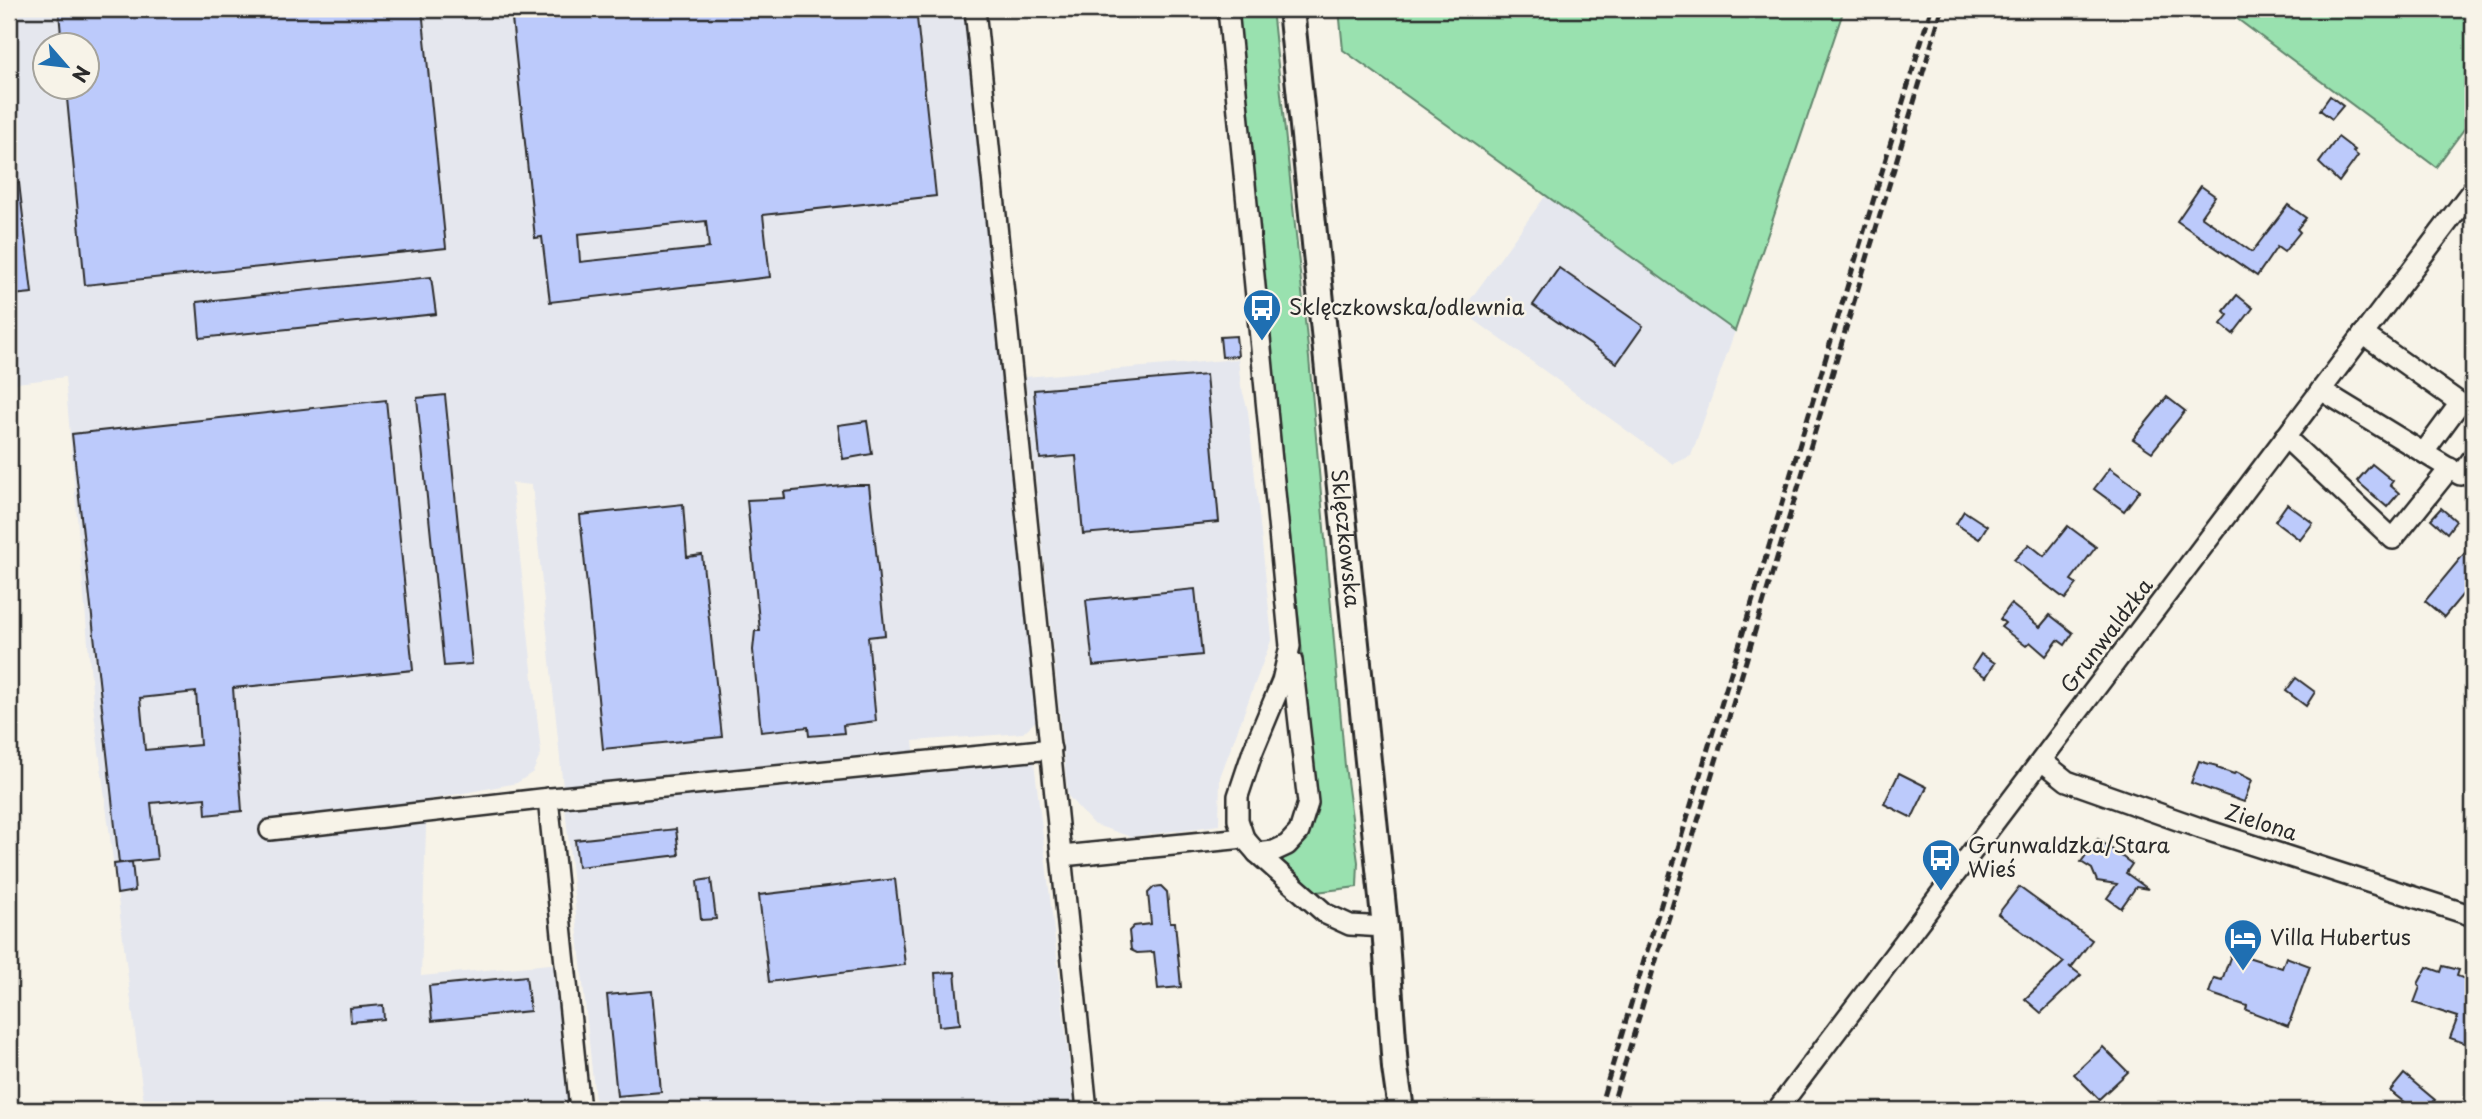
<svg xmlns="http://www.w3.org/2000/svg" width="2482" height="1119" font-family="'Playpen Sans',sans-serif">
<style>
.built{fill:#e5e7ee;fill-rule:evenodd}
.green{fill:#99e1af;stroke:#62866d;stroke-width:2}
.building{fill:#bccafb;stroke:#2b2b2b;stroke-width:2;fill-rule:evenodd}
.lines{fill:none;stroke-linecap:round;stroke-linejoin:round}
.minor-casing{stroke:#2b2b2b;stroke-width:24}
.major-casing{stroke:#2b2b2b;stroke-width:30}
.minor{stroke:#f7f3e8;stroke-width:19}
.major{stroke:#f7f3e8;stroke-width:24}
.rail{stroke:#2b2b2b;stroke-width:5;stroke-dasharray:10 5;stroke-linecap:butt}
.labels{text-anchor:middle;stroke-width:5;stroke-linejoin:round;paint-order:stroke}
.poi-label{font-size:21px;fill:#2b2b2b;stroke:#f7f3e8;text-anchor:start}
.street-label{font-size:21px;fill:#2b2b2b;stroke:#f7f3e8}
</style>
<rect width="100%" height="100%" fill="#f7f3e8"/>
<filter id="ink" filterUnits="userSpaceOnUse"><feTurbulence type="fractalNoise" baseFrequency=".0143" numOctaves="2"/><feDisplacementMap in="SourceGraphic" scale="14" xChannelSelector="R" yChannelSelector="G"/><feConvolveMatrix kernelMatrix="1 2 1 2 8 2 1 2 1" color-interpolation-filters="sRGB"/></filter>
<g filter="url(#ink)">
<g class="built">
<path d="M9,9H968L1042,715L1023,733L913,741L917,774L1034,761L1075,1110H596L532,485L512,483L541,753L533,772L517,783L427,800L421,976L561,963L575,1110H145L94,712L65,377L9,384ZM46,46H88V88H46Z"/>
<path d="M1546,195L1735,331L1691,456L1673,464L1462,311Z"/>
<path d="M1238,359L1241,386L1248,411L1272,638L1220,777L1219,825L1131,837L1093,824L1068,796L1025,377Z"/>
</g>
<g class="green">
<path d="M1237,9H1272L1309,358L1345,766L1358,862L1357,887L1308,893L1275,860C1307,846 1310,834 1317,802Z"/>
<path d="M1339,9H1844L1735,331L1343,50Z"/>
<path d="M2224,9H2473V117L2436,167Z"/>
</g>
<g class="building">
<path d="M94,9H422L446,248L85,285L66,88H88V46H62L59,12Z"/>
<path d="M511,9H916L936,196L763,215L770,277L550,302L542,237L535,238ZM706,221L709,248L580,262L578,234Z"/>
<path d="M2330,96L2343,106L2332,119L2320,110Z"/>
<path d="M2338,137L2355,150L2353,152L2358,156L2339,182L2319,163Z"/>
<path d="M9,183H19L32,293L13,295L9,253Z"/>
<path d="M2201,186L2215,196L2201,216L2252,252L2288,205L2306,218L2297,229L2300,232L2284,252L2277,247L2257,276L2177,221Z"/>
<path d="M1559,268L1643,326L1617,363L1533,305Z"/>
<path d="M431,277L436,314L200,338L197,302Z"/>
<path d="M2237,295L2253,308L2233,334L2221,324L2228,315L2224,311Z"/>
<path d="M1236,336L1238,356L1222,357L1220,337Z"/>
<path d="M1206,375L1219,522L1083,534L1076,456L1040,459L1034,390Z"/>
<path d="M445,395L472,664L444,666L417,398Z"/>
<path d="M2167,397L2185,411L2152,452L2133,439Z"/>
<path d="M386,400L413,670L233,688L242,811L206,815L205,798L151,803L157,859L119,863L72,434ZM196,692L200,745L145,750L140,698Z"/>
<path d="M867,421L872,454L843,459L838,425Z"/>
<path d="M2372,464L2393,481L2390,485L2399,493L2387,507L2357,481Z"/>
<path d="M2110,468L2140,490L2124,511L2094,489Z"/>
<path d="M852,485H869L885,635L868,637L876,721L843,725L844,733L809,736L808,727L761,732L753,650L755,631H760L747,500L785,498L784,492Z"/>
<path d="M683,504L687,557L702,555L722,737L603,749L580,515Z"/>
<path d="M2287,504L2313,523L2300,540L2275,521Z"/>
<path d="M2441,508L2456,521L2447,533L2431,519Z"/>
<path d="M1964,511L1987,526L1979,539L1956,524Z"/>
<path d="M2068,526L2096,547L2071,580L2077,584L2065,599L2014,560L2029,544L2044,556Z"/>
<path d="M2473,543V582L2444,617L2425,601Z"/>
<path d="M1195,589L1202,655L1093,666L1086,600Z"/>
<path d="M2011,604L2040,627L2050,615L2073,633L2065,645L2058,640L2046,656L2030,642L2026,646L2001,627L2005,623L2000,619Z"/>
<path d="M1981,654L1995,663L1986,677L1972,668Z"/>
<path d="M2296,678L2315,692L2306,706L2286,691Z"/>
<path d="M2199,761L2217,766V768L2234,774L2236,772L2252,780L2244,802L2191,783Z"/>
<path d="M1899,773L1927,787L1912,818L1884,804Z"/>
<path d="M676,829L679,855L578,867L575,840Z"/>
<path d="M2098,839L2132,864L2126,873L2148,889L2136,887L2121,908L2107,898L2117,884L2097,881L2092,869L2081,862Z"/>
<path d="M132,862L135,891L117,894L114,864Z"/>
<path d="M711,879L716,919L701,920L697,881Z"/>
<path d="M895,879L905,965L769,982L759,895Z"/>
<path d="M1161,886L1167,892L1170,922H1175L1181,987L1158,989L1154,952L1137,953L1131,950L1129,931L1134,926L1151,924L1148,893L1154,887Z"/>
<path d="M2019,887L2092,940L2071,968L2069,966L2081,975L2041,1013L2025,999L2064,962L1998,914Z"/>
<path d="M2232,952L2282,968L2286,957L2310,966L2288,1026L2246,1010L2247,1006L2209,993L2214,978L2222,980Z"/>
<path d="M2443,966L2459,970L2457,976L2470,981L2473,979V1046L2450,1038L2458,1017L2414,1003L2420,987L2418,984L2427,967L2441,972Z"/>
<path d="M955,972L960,1024L939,1026L935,973Z"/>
<path d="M526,976L530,1011L432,1021L429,986Z"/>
<path d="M652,991L661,1092L617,1096L607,995Z"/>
<path d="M383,1005L384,1019L351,1022L350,1008Z"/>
<path d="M2103,1047L2128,1072L2099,1099L2074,1074Z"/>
<path d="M2404,1074L2435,1100L2427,1110H2414L2390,1091Z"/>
</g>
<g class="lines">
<g class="minor-casing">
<g id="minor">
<path d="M975,9L1087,1110"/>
<path d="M1228,9L1290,646L1282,681L1253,751L1238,796V820L1244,838L1257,853L1326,914L1350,925L1385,927"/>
<path d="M2363,334L2460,403L2424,452"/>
<path d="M2321,390L2460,475L2473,458"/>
<path d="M2285,437L2393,539L2450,468"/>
<path d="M2042,761L2067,781L2200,828L2473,916"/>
<path d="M548,798L580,1110"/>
<path d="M270,830L541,799L1051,749"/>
<path d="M1257,853L1274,851L1287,845L1299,832L1308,803L1292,661"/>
<path d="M1062,856L1244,838"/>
<path d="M1777,1110L2473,189"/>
</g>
</g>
<g class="major-casing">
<g id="major">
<path id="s1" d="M1291,9L1385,927L1395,1068L1401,1110"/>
</g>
</g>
<use href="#minor" class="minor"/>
<use href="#major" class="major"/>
<g class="rail">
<path d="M1599,1110L1931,9"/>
<path d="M1611,1110L1942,9"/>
</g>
</g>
</g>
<defs>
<g id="bus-pin" transform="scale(2.0125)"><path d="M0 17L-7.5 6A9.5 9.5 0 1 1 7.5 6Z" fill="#1f6fb2" stroke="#f7f3e8"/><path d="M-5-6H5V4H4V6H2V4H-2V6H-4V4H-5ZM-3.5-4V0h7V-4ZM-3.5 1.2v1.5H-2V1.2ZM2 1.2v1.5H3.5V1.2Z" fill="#fff"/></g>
<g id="hotel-pin" transform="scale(2.0125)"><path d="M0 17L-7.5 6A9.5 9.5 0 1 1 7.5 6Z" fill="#1f6fb2" stroke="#f7f3e8"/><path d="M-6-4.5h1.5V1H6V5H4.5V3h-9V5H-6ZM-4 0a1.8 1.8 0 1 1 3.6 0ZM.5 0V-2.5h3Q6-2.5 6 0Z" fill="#fff"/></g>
</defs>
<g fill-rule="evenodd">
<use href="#bus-pin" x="1262" y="308"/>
<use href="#bus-pin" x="1941" y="858"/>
<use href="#hotel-pin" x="2243" y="938"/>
</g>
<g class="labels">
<g class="poi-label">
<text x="1289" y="315">Sklęczkowska/odlewnia</text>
<text x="1968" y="853">Grunwaldzka/Stara<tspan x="1968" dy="24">Wieś</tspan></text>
<text x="2270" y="945">Villa Hubertus</text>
</g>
<g class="street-label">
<text dy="7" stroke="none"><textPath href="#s1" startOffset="532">Sklęczkowska</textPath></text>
<text transform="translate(2107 636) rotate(-53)" y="7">Grunwaldzka</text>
<text transform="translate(2261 823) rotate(18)" y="7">Zielona</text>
</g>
</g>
<rect width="2482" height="1119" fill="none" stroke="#f7f3e8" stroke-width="35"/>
<rect x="18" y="18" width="2447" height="1084" fill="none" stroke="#2b2b2b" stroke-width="2.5" filter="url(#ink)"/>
<g transform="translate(66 66) rotate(118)"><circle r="33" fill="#f7f3e8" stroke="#a5a39c" stroke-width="2"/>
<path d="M0-5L12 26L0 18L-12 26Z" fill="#1f6fb2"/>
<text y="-10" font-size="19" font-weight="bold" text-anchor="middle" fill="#2b2b2b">N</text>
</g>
</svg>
